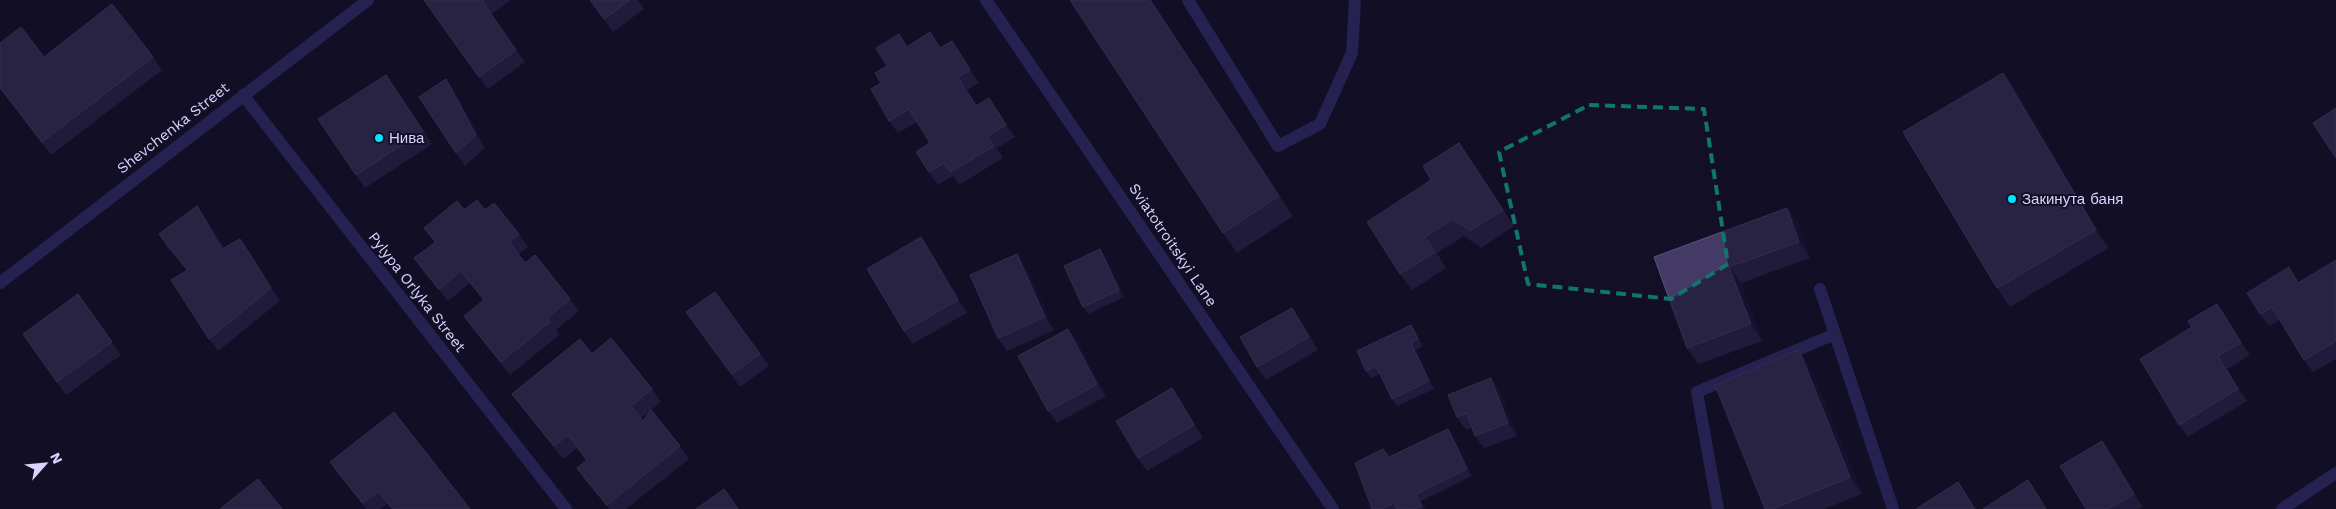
<svg xmlns="http://www.w3.org/2000/svg" width="2336" height="509" font-family="'Work Sans',sans-serif">
<style>
.lines{fill:none;stroke-linecap:round;stroke-linejoin:round}
.minor{stroke:#3d3a85;stroke-width:12}
.wall{fill:#312854;fill-rule:evenodd}
.shaded-wall{fill:#1d163a}
.building{fill:#433a66;stroke:#5a527e}
.marked{fill:none;stroke:#0f766e;stroke-width:4;stroke-dasharray:10 6;stroke-linejoin:round}
.poi-dot{fill:#00e5ff;stroke:#130f26;stroke-width:2}
.labels{text-anchor:middle;stroke-width:4;stroke-linejoin:round;paint-order:stroke}
.street-label{font-size:15px;fill:#d9d4ff;stroke:#130f26}
.poi-label{font-size:15px;fill:#d9d4ff;stroke:#130f26;text-anchor:start}
</style>
<rect width="100%" height="100%" fill="#130f26"/>
<g class="lines">
<g class="minor">
<path d="M986,0L1333,509"/>
<path d="M1188,0L1278,146L1320,124L1352,53L1355,0"/>
<path d="M243,95L566,509"/>
<path d="M0,283L368,0"/>
<path d="M1820,289L1893,509"/>
<path d="M1718,509L1697,392L1835,334"/>
<path d="M2282,509L2336,473"/>
</g>
</g>
<g class="wall">
<path d="M424,0H511L491,14L525,62L488,89Z"/>
<path d="M590,0H638L644,9L613,32Z"/>
<path d="M1070,0H1151L1293,216L1237,253L1223,233Z"/>
<path d="M952,41L961,53L979,83L967,90L977,106L989,98L1015,137L997,148L1003,158L959,185L953,176L938,185L929,172L930,143L917,122L898,133L889,121L881,83L907,46L940,48Z"/>
<path d="M0,43L44,57H153L162,70L51,155L0,89Z"/>
<path d="M2003,73L2016,92L2108,248L2010,307L1997,288Z"/>
<path d="M446,79L455,92L485,148L465,166L456,153Z"/>
<path d="M395,88L432,144L365,188L356,175Z"/>
<path d="M1470,159L1514,226L1481,248L1464,236L1437,253L1446,268L1412,290L1400,274Z"/>
<path d="M1787,208L1799,225L1810,258L1741,283L1762,341L1698,364L1687,348L1654,257Z"/>
<path d="M464,210H485L519,234L528,247L519,254L525,263L570,299L579,311L556,330L559,335L510,375L473,329L464,316L483,300L470,283L448,301L423,271L414,258L435,242L424,228Z"/>
<path d="M206,218L224,248L249,251L280,301L218,351L209,339L187,271L167,247L159,234Z"/>
<path d="M1100,249L1105,256L1124,297L1088,314L1083,307Z"/>
<path d="M930,250L967,313L912,344L904,331Z"/>
<path d="M2336,260V359L2313,372L2304,360L2280,320L2269,326L2260,314Z"/>
<path d="M1026,267L1054,330L1007,351L998,338Z"/>
<path d="M78,294L121,355L66,395L23,334Z"/>
<path d="M2226,316L2250,355L2227,369L2247,401L2188,437L2179,425Z"/>
<path d="M1301,320L1318,350L1266,380L1257,367Z"/>
<path d="M695,325L760,354L769,366L740,387Z"/>
<path d="M1416,332L1423,346L1416,350L1434,389L1397,406L1392,399L1380,374L1371,378L1366,371Z"/>
<path d="M1077,342L1106,396L1057,423L1048,411Z"/>
<path d="M592,354L652,389L661,402L651,410L680,446L689,459L626,509H609L586,481L577,468L586,460L577,448L563,459L521,406L512,394ZM650,411L643,421L641,418Z"/>
<path d="M1810,367L1862,494L1824,509H1765Z"/>
<path d="M1500,391L1517,436L1484,448L1475,436L1472,428L1466,430L1457,417Z"/>
<path d="M1181,400L1203,438L1147,471L1138,458Z"/>
<path d="M1448,429L1453,436L1472,476L1421,501L1425,509H1372L1389,457Z"/>
<path d="M2111,454L2143,507L2138,509H2086Z"/>
<path d="M330,462L470,509H392L387,504L380,509H366L339,475Z"/>
</g>
<g class="shaded-wall">
<path d="M1150,0H1151L1293,216L1279,196Z"/>
<path d="M952,41L961,53L979,83L970,70Z"/>
<path d="M2003,73L2016,92L2108,248L2096,230Z"/>
<path d="M386,75L395,88L432,144L423,131Z"/>
<path d="M958,77L967,90L985,119L976,106Z"/>
<path d="M446,79L455,92L485,148L476,135Z"/>
<path d="M989,98L998,111L1015,137L1006,125Z"/>
<path d="M988,136L997,148L1003,158L994,146Z"/>
<path d="M1459,143L1470,159L1514,226L1503,210Z"/>
<path d="M197,206L206,218L231,262L222,249Z"/>
<path d="M1787,208L1799,225L1810,258L1799,242Z"/>
<path d="M921,237L930,250L967,313L958,300Z"/>
<path d="M240,239L249,251L280,301L271,288Z"/>
<path d="M1100,249L1105,256L1124,297L1119,290Z"/>
<path d="M1017,254L1026,267L1054,330L1045,317Z"/>
<path d="M1729,267L1741,283L1762,341L1751,324Z"/>
<path d="M2217,304L2226,316L2250,355L2241,343Z"/>
<path d="M1292,308L1301,320L1318,350L1309,337Z"/>
<path d="M1411,325L1416,332L1423,346L1418,339Z"/>
<path d="M1068,329L1077,342L1106,396L1097,384Z"/>
<path d="M1411,343L1416,350L1434,389L1429,381Z"/>
<path d="M1799,350L1810,367L1862,494L1850,477Z"/>
<path d="M2218,356L2227,369L2247,401L2238,389Z"/>
<path d="M1491,378L1500,391L1517,436L1508,423Z"/>
<path d="M1172,388L1181,400L1203,438L1194,425Z"/>
<path d="M1448,429L1453,436L1472,476L1467,469Z"/>
<path d="M2102,441L2111,454L2143,507L2134,494Z"/>
<path d="M2028,480L2037,493L2047,509H2046Z"/>
<path d="M1416,494L1421,501L1425,509L1422,506Z"/>
</g>
<g class="building">
<path d="M424,0H484L482,1L516,50L479,77Z"/>
<path d="M590,0H630L604,19Z"/>
<path d="M1070,0H1150L1279,196L1223,233Z"/>
<path d="M112,4L153,57L42,142L0,87V43L21,27L44,57Z"/>
<path d="M930,32L940,48L952,41L970,70L958,77L976,106L989,98L1006,125L988,136L994,146L950,172L944,163L929,172L916,152L930,143L909,109L889,121L871,89L881,83L875,73L887,66L876,48L899,34L907,47Z"/>
<path d="M2003,73L2096,230L1997,288L1903,132Z"/>
<path d="M386,75L423,131L356,175L318,119Z"/>
<path d="M446,79L476,135L456,153L419,97Z"/>
<path d="M2336,108V158L2313,123Z"/>
<path d="M1459,143L1503,210L1470,231L1453,219L1425,237L1435,252L1400,274L1367,222L1431,180L1423,166Z"/>
<path d="M477,200L485,210L494,203L519,234L509,242L525,263L535,255L570,299L547,318L550,322L501,362L464,316L484,300L461,271L439,289L414,258L436,242L424,228L457,201L464,210Z"/>
<path d="M197,206L222,249L240,239L271,288L209,339L171,280L188,270L159,234Z"/>
<path d="M1787,208L1799,242L1729,267L1751,324L1687,348L1654,257Z"/>
<path d="M921,237L958,300L904,331L867,269Z"/>
<path d="M1100,249L1119,290L1083,307L1064,266Z"/>
<path d="M1017,254L1045,317L998,338L970,275Z"/>
<path d="M2336,260V341L2304,360L2272,307L2260,314L2247,293L2289,267L2298,283Z"/>
<path d="M715,292L760,354L732,374L686,312Z"/>
<path d="M78,294L112,342L57,382L23,334Z"/>
<path d="M2217,304L2241,343L2218,356L2238,389L2179,425L2140,359L2192,327L2188,321Z"/>
<path d="M1292,308L1309,337L1257,367L1240,337Z"/>
<path d="M1411,325L1418,339L1411,343L1429,381L1392,399L1376,366L1366,371L1357,351Z"/>
<path d="M1068,329L1097,384L1048,411L1018,356Z"/>
<path d="M611,338L652,389L631,406L643,421L651,410L680,446L607,505L577,468L587,460L568,435L554,446L512,394L580,339L592,354Z"/>
<path d="M1799,350L1850,477L1773,509H1765L1715,385Z"/>
<path d="M1491,378L1508,423L1475,436L1467,413L1457,417L1448,395Z"/>
<path d="M1172,388L1194,425L1138,458L1116,421Z"/>
<path d="M394,412L470,509H393L378,491L363,503L330,462Z"/>
<path d="M1448,429L1467,469L1416,494L1422,506L1415,509H1397L1394,503L1382,509H1372L1355,463L1383,449L1389,457Z"/>
<path d="M2102,441L2134,494L2108,509H2086L2060,466Z"/>
<path d="M258,479L282,509H220Z"/>
<path d="M2028,480L2046,509H1983Z"/>
<path d="M1958,482L1975,509H1916Z"/>
<path d="M724,489L738,509H696Z"/>
</g>
<path d="M0 0H2336V509H0ZM1589,105L1704,109L1728,264L1671,299L1528,284L1499,152Z" fill="#130f26" fill-opacity=".55" fill-rule="evenodd"/>
<path class="marked" d="M1589,105L1704,109L1728,264L1671,299L1528,284L1499,152Z"/>
<g class="poi-dot">
<circle cx="379" cy="138" r="5"/>
<circle cx="2012" cy="199" r="5"/>
</g>
<g class="labels">
<g class="street-label">
<text transform="translate(173 128) rotate(-38)" y="5">Shevchenka Street</text>
<text transform="translate(1173 245) rotate(56)" y="5">Sviatotroitskyi Lane</text>
<text transform="translate(417 292) rotate(52)" y="5">Pylypa Orlyka Street</text>
</g>
<g class="poi-label">
<text x="389" y="143">Нива</text>
<text x="2022" y="204">Закинута баня</text>
</g>
</g>
<g transform="translate(45 464) rotate(63)" stroke="#130f26" stroke-width="4" paint-order="stroke">
<path d="M0-4L9 19L0 12L-9 19Z" fill="#d9d4ff"/>
<text y="-8" font-size="14" font-weight="bold" text-anchor="middle" fill="#d9d4ff">N</text>
</g>
</svg>
